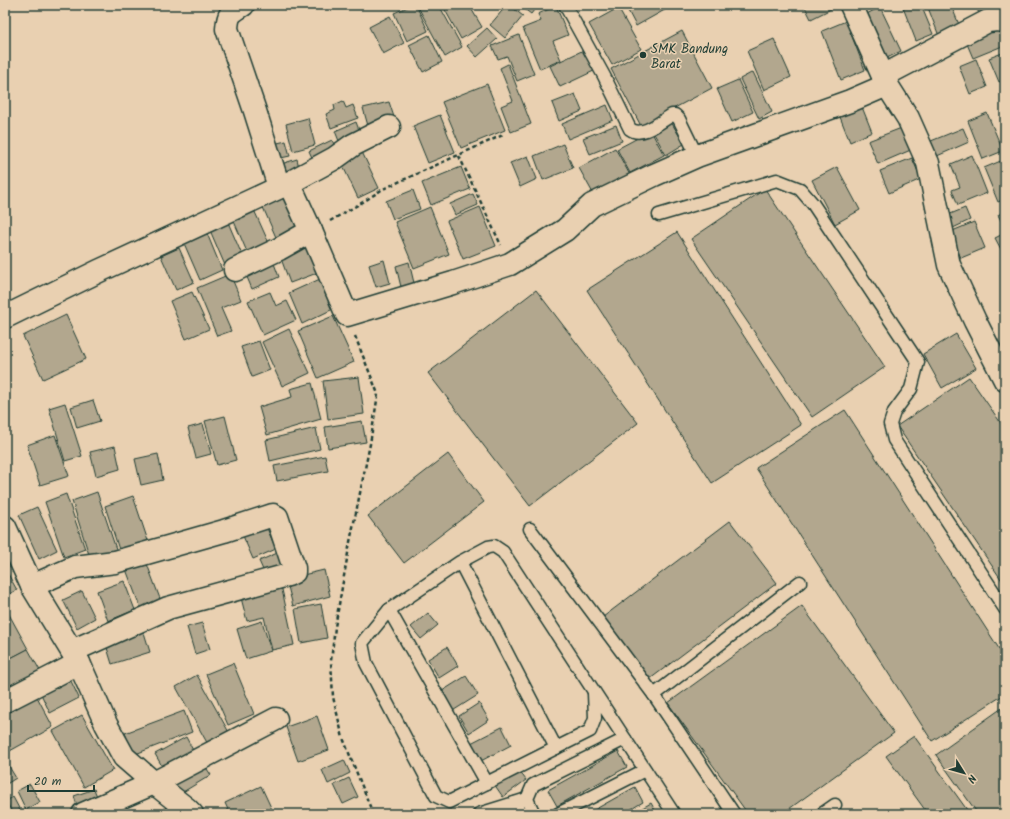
<svg xmlns="http://www.w3.org/2000/svg" width="1010" height="819" font-family="Kalam,sans-serif">
<style>
.building{fill:#b2a78e;stroke:#1f3d34}
.lines{fill:none;stroke-linecap:round;stroke-linejoin:round}
.service-casing{stroke:#1f3d34;stroke-width:15}
.minor-casing{stroke:#1f3d34;stroke-width:25}
.path{stroke:#1f3d34;stroke-width:2.5;stroke-dasharray:4 3;stroke-linecap:butt}
.service{stroke:#e9d0b1;stroke-width:12}
.minor{stroke:#e9d0b1;stroke-width:22}
.poi-dot{fill:#1f3d34;stroke:#e9d0b1;stroke-width:1.5}
.labels{text-anchor:middle;stroke-width:3;stroke-linejoin:round;paint-order:stroke}
.poi-label{font-size:13px;fill:#1f3d34;stroke:#e9d0b1;text-anchor:start}
</style>
<rect width="100%" height="100%" fill="#e9d0b1"/>
<filter id="ink" filterUnits="userSpaceOnUse"><feTurbulence type="fractalNoise" baseFrequency=".025" numOctaves="2"/><feDisplacementMap in="SourceGraphic" scale="8" xChannelSelector="R" yChannelSelector="G"/><feConvolveMatrix kernelMatrix="1 2 1 2 8 2 1 2 1" color-interpolation-filters="sRGB"/></filter>
<g filter="url(#ink)">
<g class="building">
<path d="M412,5H416L428,31L407,41L394,13Z"/>
<path d="M417,5H439L462,47L445,57Z"/>
<path d="M450,5H469L482,27L461,39L444,8Z"/>
<path d="M507,5H509L523,16L505,38L490,25Z"/>
<path d="M519,5H538L531,14Z"/>
<path d="M625,5H669L670,7L636,26Z"/>
<path d="M804,5H839L811,19Z"/>
<path d="M902,5H921L933,34L916,41Z"/>
<path d="M927,5H951L960,27L939,36Z"/>
<path d="M976,5H996L997,7L979,14Z"/>
<path d="M556,6L568,35L553,41L561,60L540,69L523,28L541,21L538,14Z"/>
<path d="M880,7L901,51L883,60L861,17Z"/>
<path d="M618,8L641,49L612,65L589,24Z"/>
<path d="M390,16L404,43L383,54L369,27Z"/>
<path d="M846,21L865,70L841,80L822,31Z"/>
<path d="M998,25L1005,41V45L973,58L965,39Z"/>
<path d="M487,28L497,39L477,57L467,46Z"/>
<path d="M682,31L712,88L641,126L611,69Z"/>
<path d="M429,35L442,62L423,72L409,45Z"/>
<path d="M519,35L534,74L517,81L507,56L498,59L492,46Z"/>
<path d="M774,39L791,77L764,90L747,51Z"/>
<path d="M588,48L598,69L560,87L550,66Z"/>
<path d="M1005,52V79L999,82L989,58Z"/>
<path d="M976,59L987,87L970,94L959,66Z"/>
<path d="M508,64L531,124L511,132L501,106L513,101L500,68Z"/>
<path d="M753,72L772,112L759,119L740,79Z"/>
<path d="M738,80L753,112L732,122L717,89Z"/>
<path d="M487,84L505,130L461,148L442,102Z"/>
<path d="M575,94L582,111L559,121L552,103Z"/>
<path d="M343,101L346,108L353,105L358,118L331,128L326,114L335,110L334,105Z"/>
<path d="M389,102L395,120L370,133L363,108Z"/>
<path d="M607,105L613,120L568,139L562,124Z"/>
<path d="M862,107L872,132L850,142L840,117Z"/>
<path d="M987,113L1003,151L983,159L968,121Z"/>
<path d="M440,115L455,152L428,163L413,126Z"/>
<path d="M308,118L315,145L293,151L286,124Z"/>
<path d="M670,120L684,144L666,155L652,130Z"/>
<path d="M356,122L362,138L341,146L335,131Z"/>
<path d="M616,125L622,141L590,154L583,138Z"/>
<path d="M904,127L913,149L878,164L868,141Z"/>
<path d="M963,128L969,142L937,156L931,141Z"/>
<path d="M651,131L664,155L630,173L617,149Z"/>
<path d="M332,140L338,153L315,164L309,151Z"/>
<path d="M286,141L290,156L272,160L269,145Z"/>
<path d="M563,144L573,168L543,180L534,156Z"/>
<path d="M615,148L630,175L594,195L579,168Z"/>
<path d="M362,152L379,188L358,198L341,162Z"/>
<path d="M972,155L987,193L958,205L952,190L960,187L951,164Z"/>
<path d="M528,156L537,179L520,187L510,163Z"/>
<path d="M912,158L921,179L889,193L880,171Z"/>
<path d="M297,159L300,172L282,177L278,165Z"/>
<path d="M1003,160L1005,165V199L998,202L984,168Z"/>
<path d="M461,167L470,189L431,205L422,183Z"/>
<path d="M837,167L860,210L835,224L812,180Z"/>
<path d="M765,189L885,367L812,417L691,239Z"/>
<path d="M413,190L420,209L393,219L386,201Z"/>
<path d="M287,194L303,231L278,242L262,205Z"/>
<path d="M473,194L478,205L455,215L450,204Z"/>
<path d="M430,207L449,254L414,268L395,222Z"/>
<path d="M480,207L496,246L463,259L447,221Z"/>
<path d="M965,208L970,220L953,228L948,215Z"/>
<path d="M254,210L272,250L250,259L233,219Z"/>
<path d="M1005,211V228L998,215Z"/>
<path d="M227,220L245,262L227,270L209,228Z"/>
<path d="M974,222L985,248L961,258L950,232Z"/>
<path d="M206,231L222,270L200,280L183,241Z"/>
<path d="M677,232L801,425L712,483L587,290Z"/>
<path d="M1005,233V252L1003,253L995,238Z"/>
<path d="M307,246L317,273L290,283L280,256Z"/>
<path d="M179,248L194,282L176,290L161,256Z"/>
<path d="M272,258L279,277L252,289L244,270Z"/>
<path d="M384,260L390,283L376,287L369,265Z"/>
<path d="M409,262L414,283L401,287L396,266Z"/>
<path d="M230,274L241,300L221,308L231,331L217,336L197,288Z"/>
<path d="M320,279L333,309L302,324L289,293Z"/>
<path d="M536,290L638,423L530,506L428,373Z"/>
<path d="M192,292L209,329L186,339L170,301Z"/>
<path d="M270,292L276,306L287,301L296,320L263,335L248,301Z"/>
<path d="M66,315L86,359L43,379L23,336Z"/>
<path d="M333,316L354,362L318,378L298,331Z"/>
<path d="M289,329L310,373L282,386L262,342Z"/>
<path d="M956,334L976,368L942,388L923,354Z"/>
<path d="M259,341L270,370L252,377L241,347Z"/>
<path d="M359,377L364,414L328,419L323,381Z"/>
<path d="M969,377L1005,429V585L897,426Z"/>
<path d="M312,383L321,419L267,435L259,407L292,397L290,389Z"/>
<path d="M93,400L100,421L77,428L71,407Z"/>
<path d="M65,403L82,456L65,461L49,408Z"/>
<path d="M845,410L1005,658V694L932,741L756,468Z"/>
<path d="M225,416L236,460L217,465L205,421Z"/>
<path d="M362,421L366,442L328,448L325,427Z"/>
<path d="M203,424L211,454L196,458L188,428Z"/>
<path d="M316,428L320,449L270,461L266,440Z"/>
<path d="M55,435L69,476L40,485L27,445Z"/>
<path d="M115,446L120,469L96,476L90,452Z"/>
<path d="M158,454L163,480L141,485L135,459Z"/>
<path d="M448,454L484,502L404,563L368,516Z"/>
<path d="M325,456L328,471L277,481L274,466Z"/>
<path d="M97,492L117,552L91,561L72,501Z"/>
<path d="M66,494L85,549L64,557L45,502Z"/>
<path d="M133,496L150,547L121,556L105,506Z"/>
<path d="M37,507L57,550L39,559L19,515Z"/>
<path d="M263,519L276,549L253,559L240,529Z"/>
<path d="M730,521L777,583L650,679L603,617Z"/>
<path d="M282,551L290,569L267,579L259,561Z"/>
<path d="M144,556L162,604L142,612L124,564Z"/>
<path d="M324,570L330,596L293,606L286,579Z"/>
<path d="M8,574L17,590L5,596V576Z"/>
<path d="M124,581L135,610L108,621L97,591Z"/>
<path d="M281,585L294,645L272,650L264,617L247,621L240,594Z"/>
<path d="M82,591L95,618L77,628L63,600Z"/>
<path d="M321,604L327,638L301,643L295,609Z"/>
<path d="M802,606L894,733L782,814H748L668,703Z"/>
<path d="M5,607L28,649L5,661Z"/>
<path d="M428,613L438,625L421,639L411,627Z"/>
<path d="M262,621L271,651L246,659L237,629Z"/>
<path d="M202,623L210,649L195,654L187,627Z"/>
<path d="M142,626L150,652L112,664L104,638Z"/>
<path d="M447,647L458,666L439,678L428,659Z"/>
<path d="M28,649L43,676L5,696V661Z"/>
<path d="M233,663L254,714L228,725L206,674Z"/>
<path d="M197,675L231,736L210,748L176,687Z"/>
<path d="M466,676L478,695L451,712L439,693Z"/>
<path d="M70,679L79,698L50,713L41,694Z"/>
<path d="M34,691L53,727L8,752L5,747V707Z"/>
<path d="M479,703L489,720L469,733L459,716Z"/>
<path d="M1002,708L1005,711V814H978L936,755Z"/>
<path d="M184,711L192,732L133,755L125,733Z"/>
<path d="M82,715L113,770L84,787L53,731Z"/>
<path d="M317,716L329,750L298,761L286,727Z"/>
<path d="M502,727L511,745L479,762L469,744Z"/>
<path d="M914,736L970,814H928L886,756Z"/>
<path d="M186,737L196,756L166,773L155,754Z"/>
<path d="M618,751L627,767L557,806L548,790Z"/>
<path d="M5,760L16,778L5,785Z"/>
<path d="M201,760L211,775L178,795L169,779Z"/>
<path d="M344,760L350,773L328,784L322,770Z"/>
<path d="M517,768L526,780L503,797L494,784Z"/>
<path d="M349,778L358,797L343,804L334,785Z"/>
<path d="M30,784L40,802L26,810L17,791Z"/>
<path d="M261,786L274,814H230L225,803Z"/>
<path d="M635,787L643,802L623,814H587Z"/>
<path d="M94,789L100,804L79,812L74,796Z"/>
<path d="M13,797L22,814H13L6,801Z"/>
<path d="M651,803L657,814H632Z"/>
</g>
<g class="lines">
<g class="service-casing">
<g id="service">
<path d="M565,5L604,76L630,129C642,138 660,122 672,115H675L679,119L697,156"/>
<path d="M659,215L777,180L800,189L813,204L918,362L911,389L894,412L890,424L894,440L1005,609"/>
<path d="M530,529L654,695L734,814"/>
<path d="M460,562L556,748L449,802L436,796L366,663L362,643L389,610L460,562L488,547L494,546L503,552L674,814"/>
<path d="M389,610L487,783"/>
<path d="M654,695L800,582"/>
<path d="M556,748L590,731L595,718L594,693"/>
<path d="M515,803L520,814"/>
<path d="M170,814L187,809"/>
<path d="M479,814L527,799"/>
<path d="M534,814L527,799L533,785L625,739"/>
<path d="M558,814L645,770"/>
<path d="M822,814L835,805"/>
</g>
</g>
<g class="minor-casing">
<g id="minor">
<path d="M243,5C230,13 228,14 227,29L255,111L279,187"/>
<path d="M851,5L887,85L908,118L928,163L949,265L975,321L1005,380"/>
<path d="M883,76L988,21L997,20L1005,21"/>
<path d="M289,183L311,231L347,315L453,283L510,264L565,230L592,205L654,175L697,156L850,101L887,85"/>
<path d="M235,270L279,249L311,231"/>
<path d="M5,317L99,271L289,183L335,158L353,145L389,127"/>
<path d="M5,527L32,586L79,663L106,724L124,757L154,783L187,809L192,814"/>
<path d="M32,586L75,567L115,562L224,531L273,515L277,517L294,568V572L288,575L168,608L72,651"/>
<path d="M5,701L79,663"/>
<path d="M83,814L154,783L276,719"/>
</g>
</g>
<g class="path">
<path d="M459,156L501,245"/>
<path d="M330,221L363,202L383,189L505,134"/>
<path d="M355,336L378,394L370,444L350,542L335,627L331,661L333,697L343,738L373,814"/>
</g>
<use href="#service" class="service"/>
<use href="#minor" class="minor"/>
</g>
</g>
<circle class="poi-dot" cx="643" cy="55" r="4"/>
<g class="labels">
<g class="poi-label">
<text x="651" y="53">SMK Bandung<tspan x="651" dy="15">Barat</tspan></text>
</g>
</g>
<rect width="1010" height="819" fill="none" stroke="#e9d0b1" stroke-width="20"/>
<rect x="10" y="10" width="990" height="799" fill="none" stroke="#1f3d34" stroke-width="1.5" filter="url(#ink)"/>
<g transform="translate(964 773) rotate(127)" stroke="#e9d0b1" stroke-width="3" paint-order="stroke">
<path d="M0-3L7 15L0 10L-7 15Z" fill="#1f3d34"/>
<text y="-6" font-size="11" font-weight="bold" text-anchor="middle" fill="#1f3d34">N</text>
</g>
<path d="M28 785v6h66v-6" fill="none" stroke="#1f3d34" stroke-width="2"/>
<text x="34" y="785" font-size="12" fill="#1f3d34" stroke="#e9d0b1" stroke-width="3" paint-order="stroke">20 m</text>
</svg>
